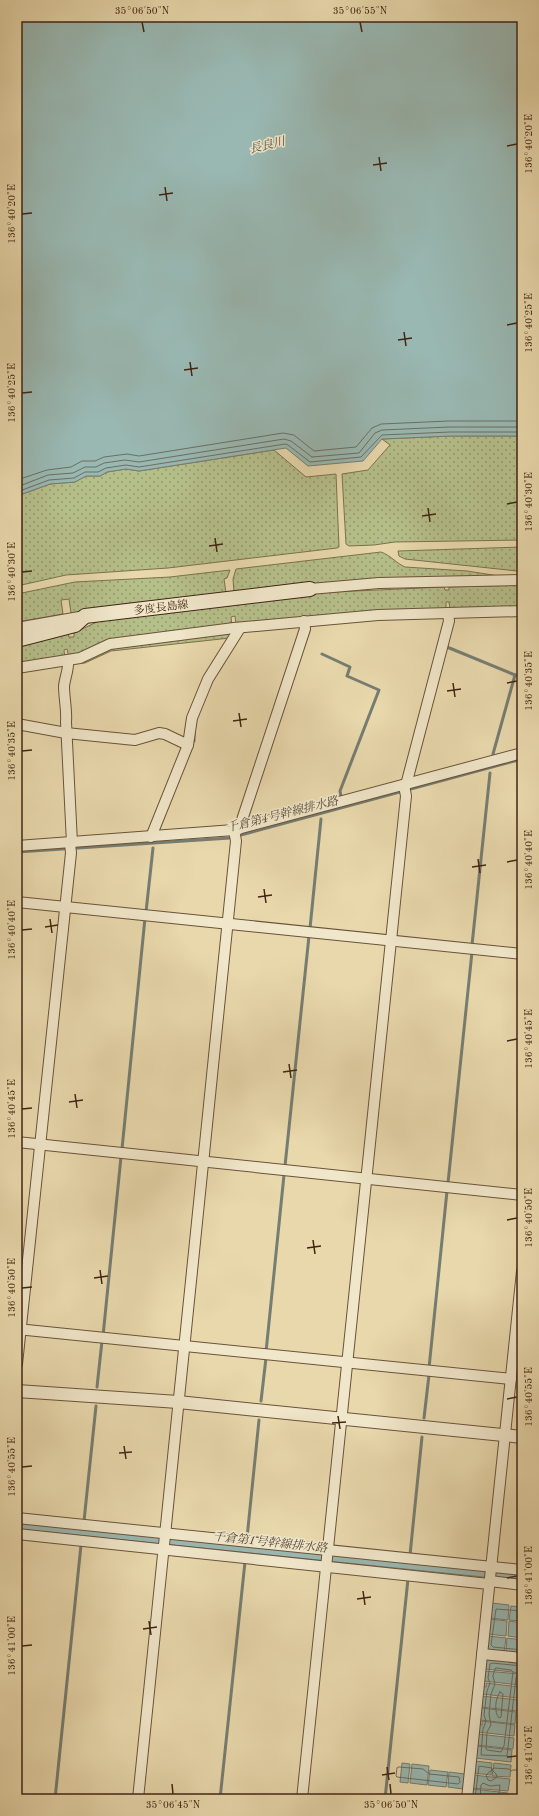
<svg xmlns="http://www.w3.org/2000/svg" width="539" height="1816" font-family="'Old Standard TT','Noto Serif JP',serif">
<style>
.grass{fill:url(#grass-dots);stroke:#7b724e}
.water{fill:#99b8b2;stroke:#767d72}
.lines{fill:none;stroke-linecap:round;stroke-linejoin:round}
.shore{stroke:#6d6e62;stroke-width:1}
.stream{stroke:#767d72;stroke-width:3}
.minor-casing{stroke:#6b5239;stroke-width:12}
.tertiary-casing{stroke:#6b5239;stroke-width:14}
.secondary-casing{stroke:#412513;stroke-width:16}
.minor{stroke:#f0e6c9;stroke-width:10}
.tertiary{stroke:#f0e6c9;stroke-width:12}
.secondary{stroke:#f0e6c9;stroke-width:14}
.ticks{fill:none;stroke:#412513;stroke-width:1.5}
.labels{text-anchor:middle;stroke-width:3;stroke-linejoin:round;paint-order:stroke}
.street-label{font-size:11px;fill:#412513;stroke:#f0e6c9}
.water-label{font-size:12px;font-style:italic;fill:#574a3b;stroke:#f0e6c9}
.neatline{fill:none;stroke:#412513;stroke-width:1.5}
.ticks-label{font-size:10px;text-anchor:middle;fill:#412513}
</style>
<defs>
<pattern id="grass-dots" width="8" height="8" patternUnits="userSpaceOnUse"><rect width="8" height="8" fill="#b5bf8a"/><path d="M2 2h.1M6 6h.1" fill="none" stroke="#959b70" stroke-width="1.8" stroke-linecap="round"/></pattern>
</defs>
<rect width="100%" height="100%" fill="#e8d8ac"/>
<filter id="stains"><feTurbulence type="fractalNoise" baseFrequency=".005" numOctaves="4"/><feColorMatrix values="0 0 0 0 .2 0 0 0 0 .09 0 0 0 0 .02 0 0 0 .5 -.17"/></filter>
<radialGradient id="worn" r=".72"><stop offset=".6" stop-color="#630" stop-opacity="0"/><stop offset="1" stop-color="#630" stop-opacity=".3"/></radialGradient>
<g class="grass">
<path d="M450,436H522V540L395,542L374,545L349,546L346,544L342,474L368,470L390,445L382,439Z"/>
<path d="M274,450L306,477L336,474L339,547L337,548L168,568L66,575L17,586V496L50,484L75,482L86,476H100L107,472L126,469L139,471Z"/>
<path d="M522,547V573L517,571L405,559L399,556L398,551Z"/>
<path d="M381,552C390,555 396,563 405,567L467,571L499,576L234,592L233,579L236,569Z"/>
<path d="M230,570L227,578L224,579L226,593L71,613L69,599L61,600L63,614L17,622V594L75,582L170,577Z"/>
<path d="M522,585V608L450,609L449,602H446V610L236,625L235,616L231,617L232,626L107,642L69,658L67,649L64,650L65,659L17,667V645L68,634L69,637H74V633L105,618L227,602L228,606L234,605V601L311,593L444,587L445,590H449V587Z"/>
<path d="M229,633L230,638L111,651L85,663L73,664L108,648Z"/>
</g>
<g class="water">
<path d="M17,17H522V436H450L382,439L363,461L308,466L286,448L139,471L126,469L107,472L100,476H86L75,482L50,484L17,496Z"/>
<path d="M17,1521L522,1574V1581L17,1529Z"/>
<path d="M492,1603L509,1605L508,1620L490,1618Z"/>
<path d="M511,1606L522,1607V1621L509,1620Z"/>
<path d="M490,1619L507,1621L506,1636L488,1634Z"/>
<path d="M509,1621L522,1623V1638L508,1636Z"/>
<path d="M488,1636L506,1638L504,1652L487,1650Z"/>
<path d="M507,1638L522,1640V1654L506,1652Z"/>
<path d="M486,1658L522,1662L521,1673L485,1669Z"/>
<path d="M485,1671L520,1674L519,1685L484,1681Z"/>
<path d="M486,1683L519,1687L518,1698L482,1694L483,1686L486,1687Z"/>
<path d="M482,1696L518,1700L517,1711L481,1707Z"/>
<path d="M481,1708L516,1712L515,1724L480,1720Z"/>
<path d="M482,1721L515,1725L514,1736L478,1732L479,1724L482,1725Z"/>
<path d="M478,1734L514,1738L513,1749L477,1745Z"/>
<path d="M477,1746L512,1750L511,1762L475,1758Z"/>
<path d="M475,1761L492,1763L491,1775L473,1773Z"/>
<path d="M402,1763L410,1764L408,1783L400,1782Z"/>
<path d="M494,1763L511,1765L510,1777L492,1776Z"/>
<path d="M412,1764L429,1766L427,1785L410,1783Z"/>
<path d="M430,1770L448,1772L446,1787L428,1785Z"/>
<path d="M449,1772L465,1774L463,1789L448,1787Z"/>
<path d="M473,1775L510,1779L508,1791L472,1788Z"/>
<path d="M472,1789L508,1793L507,1799H471Z"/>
</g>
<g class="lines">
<g class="shore">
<path d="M17,480L47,470L71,467L82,461H95L104,457L127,454L139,456L283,433L294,435L314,451L356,447L372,428L381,424L449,421H522"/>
<path d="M17,487L48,475L73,473L85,467H96L104,463L125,460L139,462L284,439L291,441L312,457L359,453L375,433L382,430L449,427H522"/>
<path d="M17,492L49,480L74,478L85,472H98L106,468L126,465L139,467L285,444L288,445L310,462L361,457L382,435L450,432H522"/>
<path d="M522,1611L496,1609L491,1645L493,1647L522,1650"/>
<path d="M522,1666L492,1663L490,1664L488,1678L490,1683L487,1691L484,1715L486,1721L483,1729L481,1755L507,1756L516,1678L518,1674L522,1673"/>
<path d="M496,1668L511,1670L513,1672L504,1746L501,1752L487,1750L486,1749L487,1732L491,1725L489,1714L491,1694L495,1684L493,1676Z"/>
<path d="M500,1692L503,1694L501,1717L499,1718C494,1712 495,1699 500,1692Z"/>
<path d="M522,1719L518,1757L522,1759"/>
<path d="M399,1767L423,1769L429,1774L459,1777L460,1782L458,1784L397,1777L396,1776L397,1768Z"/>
<path d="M475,1799L479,1766L492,1768V1770L488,1773L486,1776L488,1780L491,1781L497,1777L496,1774L492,1770L494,1768L509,1769L511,1771L513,1770H522"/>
<path d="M480,1799L481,1785L483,1783L490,1786L500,1785L499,1793L501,1799"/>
</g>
<g class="stream">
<path d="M447,647L515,675"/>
<path d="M322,654L350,667L347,676L379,690L340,791L341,796"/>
<path d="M17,701L20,722"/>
<path d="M194,741V733"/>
<path d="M493,754L515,675L522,676"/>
<path d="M17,852L230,838L522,759"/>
<path d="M146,912L153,848"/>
<path d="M310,928L321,819"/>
<path d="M472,945L490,773"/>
<path d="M122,1149L145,918"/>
<path d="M285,1166L309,936"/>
<path d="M448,1183L472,952"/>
<path d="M103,1336L121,1157"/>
<path d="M266,1352L284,1175"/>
<path d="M429,1368L447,1191"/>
<path d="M97,1387L102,1341"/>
<path d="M261,1401L266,1358"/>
<path d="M424,1418L429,1375"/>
<path d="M84,1521L96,1406"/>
<path d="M247,1538L259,1420"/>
<path d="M410,1555L422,1437"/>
<path d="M55,1799L81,1545"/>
<path d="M220,1799L245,1562"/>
<path d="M385,1799L408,1579"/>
</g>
<g class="minor-casing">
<g id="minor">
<path d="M310,589L379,583L522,580"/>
<path d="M17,628L85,616"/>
<path d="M68,660C69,669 65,677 64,686C64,698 67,710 66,722L72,843"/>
<path d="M17,668L80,658L110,644L234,628L378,615L522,611"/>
<path d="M17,724L66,733L135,740L159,733L165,734L188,745"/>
<path d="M406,785L449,621L448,613"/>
<path d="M239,829L305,629L304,621"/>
<path d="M151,837L188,745L192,718L208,679L240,628"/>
<path d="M17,846L234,830L522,753"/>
<path d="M17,902L522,954"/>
<path d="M17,1142L522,1195"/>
<path d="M17,1329L511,1379"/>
<path d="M17,1364L71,853L70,843"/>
<path d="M17,1518L522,1570"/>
<path d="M17,1534L489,1584"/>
<path d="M490,1581L522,1585"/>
<path d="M482,1654L522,1658"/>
<path d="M138,1799L236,841L234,830"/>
<path d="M302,1799L406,796L404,785"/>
<path d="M467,1799L522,1271"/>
</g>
</g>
<g class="tertiary-casing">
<path id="tertiary" d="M17,1391L178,1402L522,1437"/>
</g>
<g class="secondary-casing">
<path id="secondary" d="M17,640L75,625L85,616L310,589"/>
</g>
<use href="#minor" class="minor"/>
<use href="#tertiary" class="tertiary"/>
<use href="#secondary" class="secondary"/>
</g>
<path class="ticks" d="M142,22L144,32M360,22L362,32M507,146L517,144M379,157L381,171M373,165L387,163M165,187L167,201M159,195L173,193M22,214L32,213M507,325L517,323M404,332L406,346M398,340L412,338M190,362L192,376M184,370L198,368M22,393L32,392M507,504L517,502M428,508L430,522M422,516L436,514M215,538L217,552M209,546L223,544M22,572L32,571M453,683L455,697M507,683L517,681M447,691L461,689M239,713L241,727M233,721L247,719M22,751L32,750M478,859L480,873M507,862L517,860M472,867L486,865M264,889L266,903M258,897L272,895M50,919L52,933M45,927L58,925M22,930L32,929M507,1041L517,1039M289,1064L291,1078M283,1072L297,1070M75,1094L77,1108M69,1102L83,1100M22,1109L32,1108M507,1220L517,1218M313,1240L315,1254M307,1248L321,1246M100,1270L102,1284M94,1278L108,1276M22,1288L32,1287M507,1399L517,1397M338,1416L340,1429M332,1423L346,1422M124,1446L126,1459M119,1453L132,1452M22,1467L32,1466M507,1578L517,1576M363,1591L365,1605M357,1599L371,1597M149,1621L151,1635M143,1629L157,1627M22,1646L32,1645M507,1757L517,1756M387,1767L389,1780M382,1775L395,1773M172,1784L173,1794M390,1784L391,1794"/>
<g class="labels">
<g class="street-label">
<text transform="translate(161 607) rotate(-7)" y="4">多度長島線</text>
</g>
<g class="water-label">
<text transform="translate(267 145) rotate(-14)" y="4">長良川</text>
<text transform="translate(282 814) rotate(-14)" y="4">千倉第4号幹線排水路</text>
<text transform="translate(270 1542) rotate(6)" y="4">千倉第1号幹線排水路</text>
</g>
</g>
<rect width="539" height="1816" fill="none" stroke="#e8d8ac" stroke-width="44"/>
<rect x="22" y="22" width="495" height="1772" class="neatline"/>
<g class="ticks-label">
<text x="142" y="14">35°06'50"N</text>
<text x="360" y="14">35°06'55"N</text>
<text transform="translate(528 144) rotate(-90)" y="4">136°40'20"E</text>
<text transform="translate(11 214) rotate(-90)" y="4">136°40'20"E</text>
<text transform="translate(528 323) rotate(-90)" y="4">136°40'25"E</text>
<text transform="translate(11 393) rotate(-90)" y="4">136°40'25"E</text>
<text transform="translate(528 502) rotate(-90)" y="4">136°40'30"E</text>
<text transform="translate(11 572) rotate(-90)" y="4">136°40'30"E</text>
<text transform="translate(528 681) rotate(-90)" y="4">136°40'35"E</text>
<text transform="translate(11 751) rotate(-90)" y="4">136°40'35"E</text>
<text transform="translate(528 860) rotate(-90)" y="4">136°40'40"E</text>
<text transform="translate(11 930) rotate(-90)" y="4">136°40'40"E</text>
<text transform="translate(528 1039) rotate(-90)" y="4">136°40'45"E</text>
<text transform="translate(11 1109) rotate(-90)" y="4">136°40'45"E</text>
<text transform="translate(528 1218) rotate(-90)" y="4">136°40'50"E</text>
<text transform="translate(11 1288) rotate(-90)" y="4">136°40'50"E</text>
<text transform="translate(528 1397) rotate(-90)" y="4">136°40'55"E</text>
<text transform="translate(11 1467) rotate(-90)" y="4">136°40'55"E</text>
<text transform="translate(528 1576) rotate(-90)" y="4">136°41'00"E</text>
<text transform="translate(11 1646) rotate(-90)" y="4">136°41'00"E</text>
<text transform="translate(528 1756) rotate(-90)" y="4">136°41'05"E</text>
<text x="173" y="1808">35°06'45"N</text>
<text x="391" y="1808">35°06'50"N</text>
</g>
<rect width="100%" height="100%" filter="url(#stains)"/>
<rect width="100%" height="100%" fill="url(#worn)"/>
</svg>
